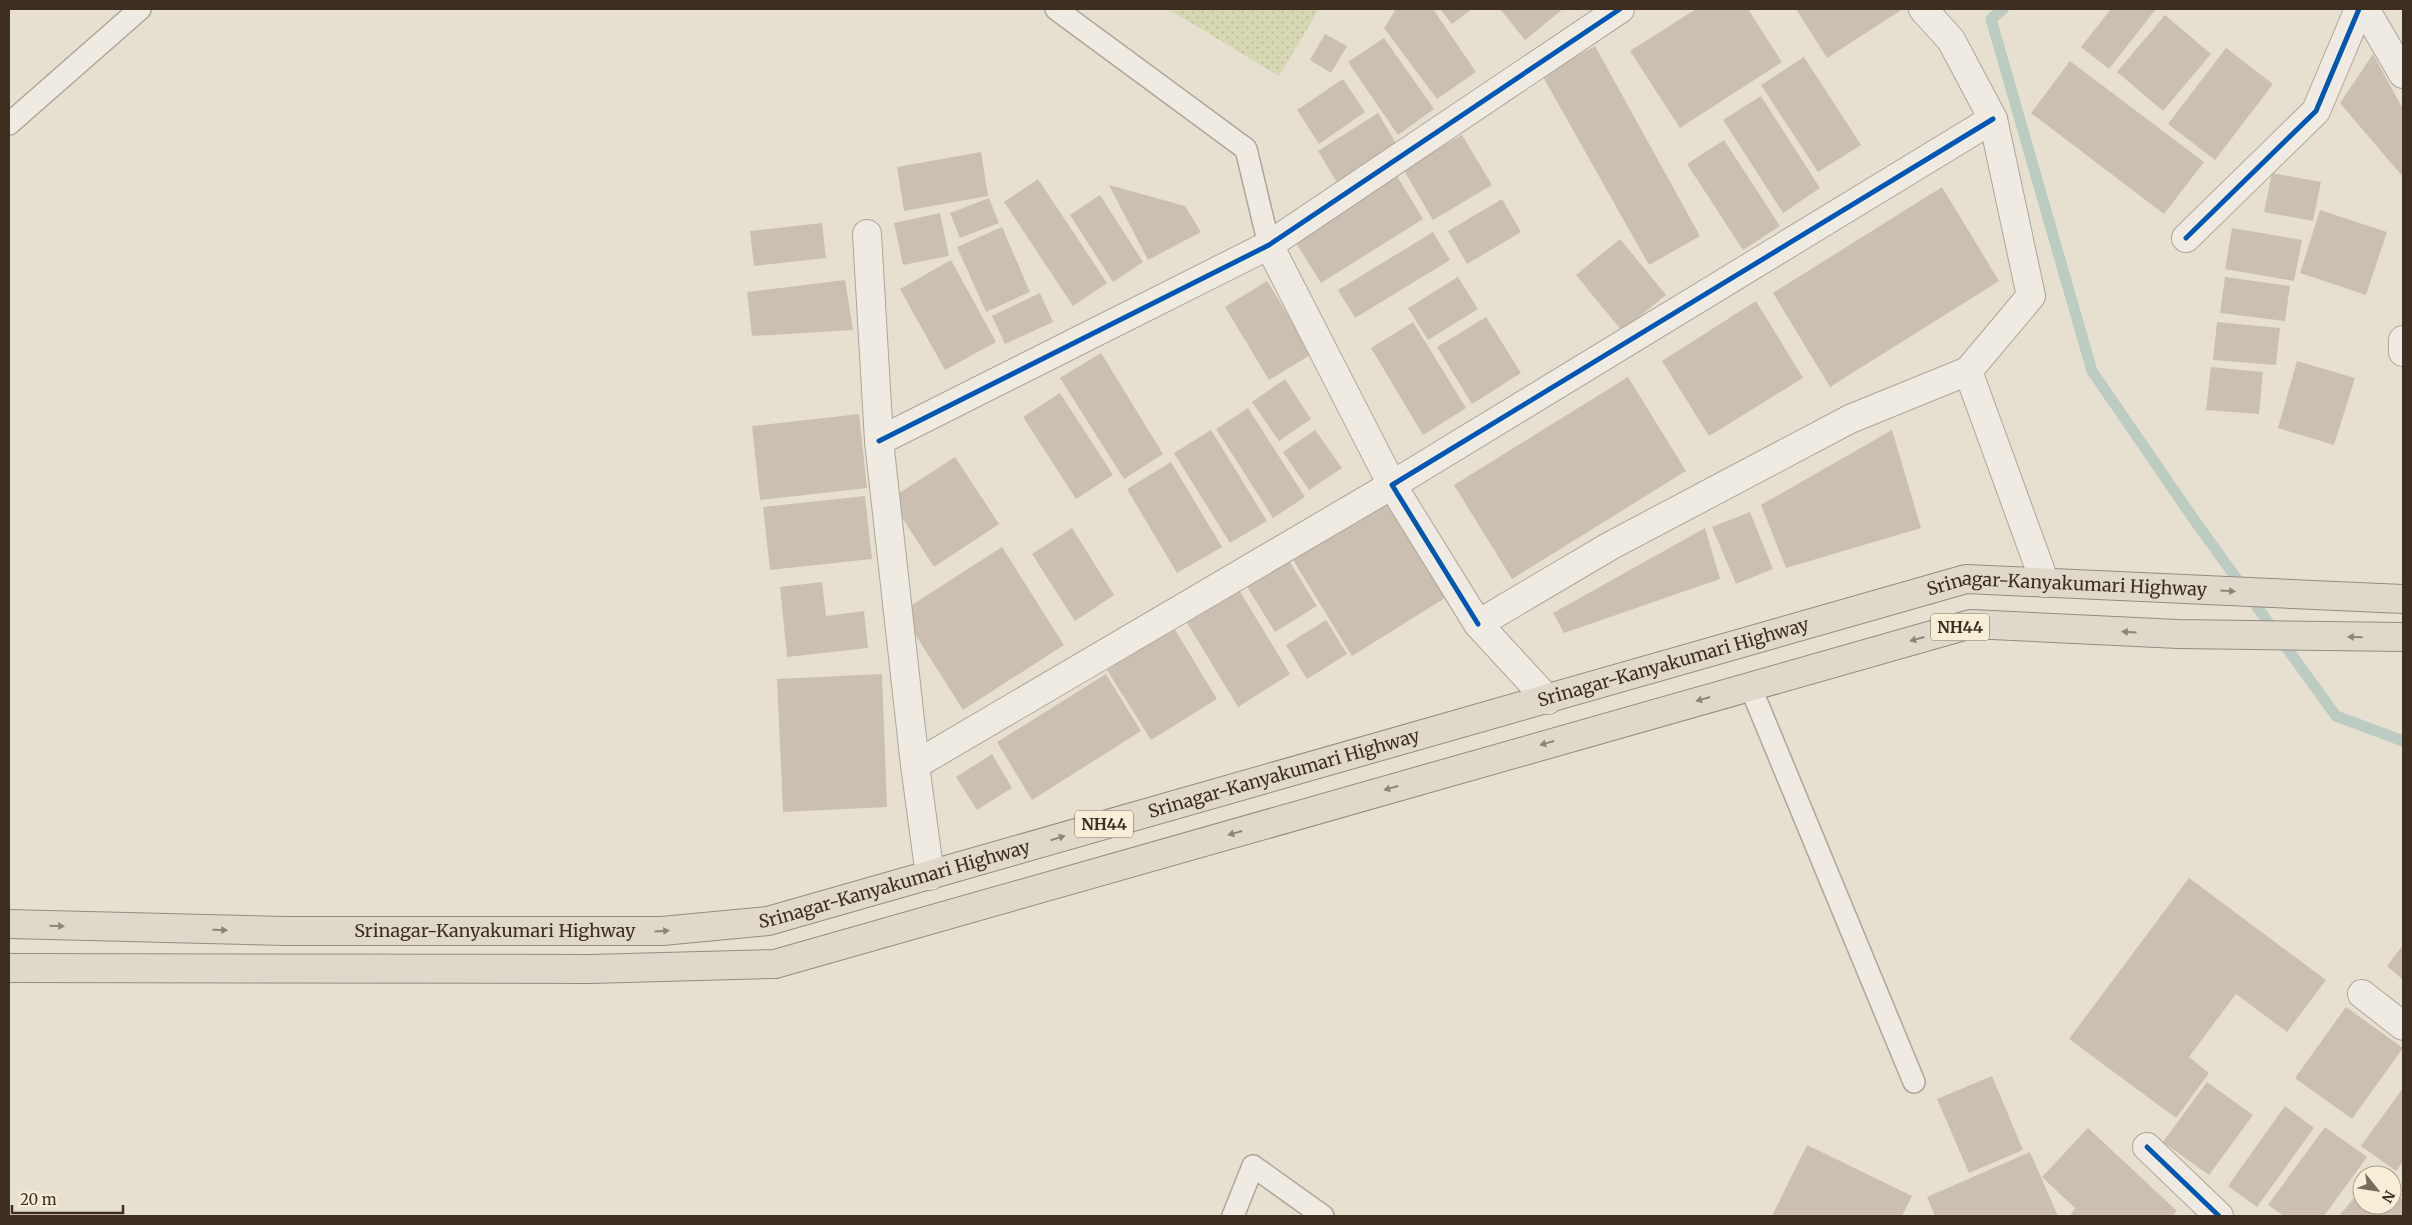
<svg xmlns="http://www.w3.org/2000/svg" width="2412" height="1225" font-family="Merriweather,serif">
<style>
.grass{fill:url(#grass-dots)}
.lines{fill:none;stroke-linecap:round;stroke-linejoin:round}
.stream{stroke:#bcccc2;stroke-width:11}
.building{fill:#cbbfb2}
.service-casing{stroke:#ada599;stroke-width:24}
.minor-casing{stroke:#ada599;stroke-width:30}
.trunk-casing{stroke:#928b80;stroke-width:30}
.service{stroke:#efebe3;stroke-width:21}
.minor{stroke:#efebe3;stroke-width:28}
.trunk{stroke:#e0d9cb;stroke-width:28}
.cycleway-casing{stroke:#f7eed8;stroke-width:8}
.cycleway{stroke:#0057b8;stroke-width:5}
.oneway{fill:#8e8476}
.labels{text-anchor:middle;stroke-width:5;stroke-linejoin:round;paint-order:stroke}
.shield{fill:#f7eed8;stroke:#756857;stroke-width:1}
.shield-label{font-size:16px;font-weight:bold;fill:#3d2e20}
.street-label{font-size:18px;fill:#3d2e20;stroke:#f7eed8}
</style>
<defs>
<pattern id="grass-dots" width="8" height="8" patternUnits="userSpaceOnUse" patternTransform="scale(1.25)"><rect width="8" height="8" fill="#d6d7b3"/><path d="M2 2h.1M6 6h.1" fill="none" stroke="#b9b99a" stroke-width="1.8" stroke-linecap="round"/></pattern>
</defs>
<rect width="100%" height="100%" fill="#e7e0d1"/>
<path class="grass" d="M1168,9H1319L1279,76Z"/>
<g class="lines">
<path class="stream" d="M2003,9L1991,19L2092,371L2195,521L2336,716L2403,741"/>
</g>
<g class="building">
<path d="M1396,9H1433L1476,72L1437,99L1384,28Z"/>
<path d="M1440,9H1472L1452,24Z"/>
<path d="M1500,9H1563L1525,40Z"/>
<path d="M1696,9H1748L1782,62L1680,128L1630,51Z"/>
<path d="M1796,9H1903L1827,58Z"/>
<path d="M2111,9H2156L2109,69L2081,47Z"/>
<path d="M2165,15L2211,54L2163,111L2117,72Z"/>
<path d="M1325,34L1347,46L1331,73L1310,60Z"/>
<path d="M1384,38L1434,109L1398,135L1348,62Z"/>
<path d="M1595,46L1700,236L1649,265L1542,75Z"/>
<path d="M2226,48L2273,84L2215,160L2168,124Z"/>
<path d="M2373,54L2403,109V177L2340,103Z"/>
<path d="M1804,57L1861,145L1818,172L1761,85Z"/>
<path d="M2070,61L2204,162L2164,214L2031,113Z"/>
<path d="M1343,79L1365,112L1319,144L1297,110Z"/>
<path d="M1761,96L1820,188L1783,213L1723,120Z"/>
<path d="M1378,113L1399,148L1339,186L1318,151Z"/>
<path d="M1462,135L1492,185L1433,220L1403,169Z"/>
<path d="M1724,140L1780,226L1743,250L1687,164Z"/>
<path d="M981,152L988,196L904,211L897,167Z"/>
<path d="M1394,171L1423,219L1321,283L1291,235Z"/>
<path d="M2272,173L2321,182L2313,221L2264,212Z"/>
<path d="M1038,179L1107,283L1073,306L1004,202Z"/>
<path d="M1109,185L1185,206L1201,232L1148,260Z"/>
<path d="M1942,187L1999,281L1830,387L1773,293Z"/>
<path d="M1100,195L1143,262L1113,282L1070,215Z"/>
<path d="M989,198L999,223L960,238L950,213Z"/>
<path d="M1502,199L1521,232L1467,264L1448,231Z"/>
<path d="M2320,210L2387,232L2366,295L2300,273Z"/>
<path d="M940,213L949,256L903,265L894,223Z"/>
<path d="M822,223L826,258L754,266L750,231Z"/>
<path d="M1002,227L1030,292L986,312L957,247Z"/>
<path d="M2232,228L2302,240L2294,281L2225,269Z"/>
<path d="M1433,232L1450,260L1355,318L1338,290Z"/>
<path d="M1620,239L1666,295L1622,331L1576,275Z"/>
<path d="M951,260L996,342L945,370L900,289Z"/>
<path d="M1458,277L1478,309L1428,340L1408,308Z"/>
<path d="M2225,277L2290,286L2285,321L2220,313Z"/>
<path d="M845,280L853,330L752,336L747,292Z"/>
<path d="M1267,281L1312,354L1269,380L1225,307Z"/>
<path d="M1040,293L1053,322L1005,344L992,316Z"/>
<path d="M1756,301L1803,378L1709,436L1662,361Z"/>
<path d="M1486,317L1521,373L1472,404L1437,347Z"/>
<path d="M1413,322L1466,408L1423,435L1371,348Z"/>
<path d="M2217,322L2280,328L2276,365L2213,360Z"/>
<path d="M1101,353L1163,454L1124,479L1060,378Z"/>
<path d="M2297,361L2355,378L2334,445L2278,428Z"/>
<path d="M2211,367L2263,372L2259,414L2206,410Z"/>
<path d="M1628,377L1686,471L1512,579L1454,485Z"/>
<path d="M1285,379L1311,419L1279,441L1252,402Z"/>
<path d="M1060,393L1113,475L1076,499L1023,417Z"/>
<path d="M1248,408L1305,497L1273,518L1216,429Z"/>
<path d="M859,414L867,488L760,500L752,426Z"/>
<path d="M1211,430L1267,521L1230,543L1174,453Z"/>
<path d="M1315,430L1342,468L1309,490L1283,452Z"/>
<path d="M1892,430L1921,528L1786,568L1761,505Z"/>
<path d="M955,457L999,524L934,567L890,499Z"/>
<path d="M1171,462L1222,547L1177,573L1127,489Z"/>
<path d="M865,496L872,559L770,570L763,507Z"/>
<path d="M1383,497L1445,598L1352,656L1290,555Z"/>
<path d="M1750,512L1773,569L1736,584L1712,527Z"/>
<path d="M1072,528L1114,595L1075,621L1032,554Z"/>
<path d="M1705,528L1720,579L1564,633L1553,613Z"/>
<path d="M1002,547L1064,645L963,710L901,612Z"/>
<path d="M1288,559L1317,606L1275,632L1246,585Z"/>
<path d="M822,582L826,616L864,611L868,648L787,657L780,587Z"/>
<path d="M1239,590L1290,674L1238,707L1187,623Z"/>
<path d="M1326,620L1347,654L1307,679L1286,645Z"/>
<path d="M1174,628L1217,699L1151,740L1107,670Z"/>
<path d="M882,674L887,807L783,812L777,679Z"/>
<path d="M1106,674L1141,731L1032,800L997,742Z"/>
<path d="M992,754L1012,788L977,810L956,777Z"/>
<path d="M2189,878L2326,980L2287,1032L2236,994L2189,1057L2209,1073L2176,1118L2069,1039Z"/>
<path d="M2403,945V980L2387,966Z"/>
<path d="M2346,1007L2403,1048L2352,1119L2295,1078Z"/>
<path d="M1992,1076L2023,1150L1969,1173L1937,1099Z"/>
<path d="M2207,1082L2253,1115L2209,1175L2163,1142Z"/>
<path d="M2403,1088V1162L2396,1171L2361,1146Z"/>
<path d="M2285,1106L2314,1128L2257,1207L2228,1186Z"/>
<path d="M2325,1127L2367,1157L2324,1216H2284L2268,1205Z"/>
<path d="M2088,1128L2177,1211L2172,1216H2070L2075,1208L2042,1177Z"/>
<path d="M1807,1145L1912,1196L1902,1216H1772Z"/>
<path d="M2030,1152L2058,1216H1935L1927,1197Z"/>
<path d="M2362,1188V1205H2392V1190L2403,1200V1216H2339Z"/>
</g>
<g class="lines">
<g class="service-casing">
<g id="service">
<path d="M1056,9L1246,149L1269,245"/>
<path d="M9,124L140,9"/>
<path d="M1750,686L1914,1082"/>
<path d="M1233,1216L1253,1166L1323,1216"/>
</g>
</g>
<g class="minor-casing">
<g id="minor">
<path d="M1923,9L1951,40L1993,119L2031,296L1968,371L2045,583"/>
<path d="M2365,9L2403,74"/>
<path d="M867,234L879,441L915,765L930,876"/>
<path d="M2186,238L2316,111L2359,9"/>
<path d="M2403,340V352"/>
<path d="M879,441L1269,245L1620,9"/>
<path d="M1478,624L1392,485L1993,119"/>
<path d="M1548,700L1478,624L1610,546L1850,419L1968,371"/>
<path d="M915,765L1392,485L1269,245"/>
<path d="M2362,994L2403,1026"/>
<path d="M2147,1147L2219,1216"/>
</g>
</g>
<g class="trunk-casing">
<g id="trunk">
<path id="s1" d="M9,924L286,931H662L768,921L1966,579L2403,599"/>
<path d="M9,968L590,969L775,964L1971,624L2178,634L2403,637"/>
</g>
</g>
<use href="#service" class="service"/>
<use href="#minor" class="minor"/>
<use href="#trunk" class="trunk"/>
<g class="cycleway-casing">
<g id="cycleway">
<path d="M2186,238L2316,111L2359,9"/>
<path d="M879,441L1269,245L1620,9"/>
<path d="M1478,624L1392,485L1993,119"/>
<path d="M2147,1147L2219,1216"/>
</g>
</g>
<use href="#cycleway" class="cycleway"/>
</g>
<defs><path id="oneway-solid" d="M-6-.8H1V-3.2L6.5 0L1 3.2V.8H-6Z" transform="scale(1.25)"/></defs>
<g class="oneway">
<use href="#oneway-solid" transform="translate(2228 591) rotate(3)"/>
<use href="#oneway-solid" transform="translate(2129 632) rotate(-177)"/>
<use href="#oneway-solid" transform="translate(2355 637) rotate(-179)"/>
<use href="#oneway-solid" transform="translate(1917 639) rotate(164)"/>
<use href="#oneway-solid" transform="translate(1703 699) rotate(164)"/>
<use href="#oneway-solid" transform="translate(1547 743) rotate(164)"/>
<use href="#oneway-solid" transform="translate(1391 788) rotate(164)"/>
<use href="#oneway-solid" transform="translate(1235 833) rotate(164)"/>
<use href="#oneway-solid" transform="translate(1058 838) rotate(-17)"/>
<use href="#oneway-solid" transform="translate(57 926) rotate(1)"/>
<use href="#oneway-solid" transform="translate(220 930) rotate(1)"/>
<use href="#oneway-solid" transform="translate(662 931) rotate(-3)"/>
</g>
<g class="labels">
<g class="shield">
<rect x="1931" y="613.5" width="58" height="27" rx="4"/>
<rect x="1075" y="810.5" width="58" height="27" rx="4"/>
</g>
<g class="shield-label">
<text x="1960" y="633">NH44</text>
<text x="1104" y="830">NH44</text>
</g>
<g class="street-label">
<text dy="6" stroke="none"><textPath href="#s1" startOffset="2106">Srinagar-Kanyakumari Highway</textPath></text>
<text dy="6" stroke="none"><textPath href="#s1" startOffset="1701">Srinagar-Kanyakumari Highway</textPath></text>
<text dy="6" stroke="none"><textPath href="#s1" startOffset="1296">Srinagar-Kanyakumari Highway</textPath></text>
<text dy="6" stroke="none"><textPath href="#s1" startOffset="891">Srinagar-Kanyakumari Highway</textPath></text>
<text dy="6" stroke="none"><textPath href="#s1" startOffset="486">Srinagar-Kanyakumari Highway</textPath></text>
</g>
</g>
<rect width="2412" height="1225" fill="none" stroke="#3d2e20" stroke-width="20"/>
<g transform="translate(2377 1190) rotate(120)"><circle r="24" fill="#f7eed8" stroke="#ada18e"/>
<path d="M0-4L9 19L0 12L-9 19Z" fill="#786c5e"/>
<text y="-8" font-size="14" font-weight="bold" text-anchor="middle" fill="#3d2e20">N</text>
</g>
<path d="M12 1205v8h111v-8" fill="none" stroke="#3d2e20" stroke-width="2.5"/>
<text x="20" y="1205" font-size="15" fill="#3d2e20" stroke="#f7eed8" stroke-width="4" paint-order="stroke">20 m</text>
</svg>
